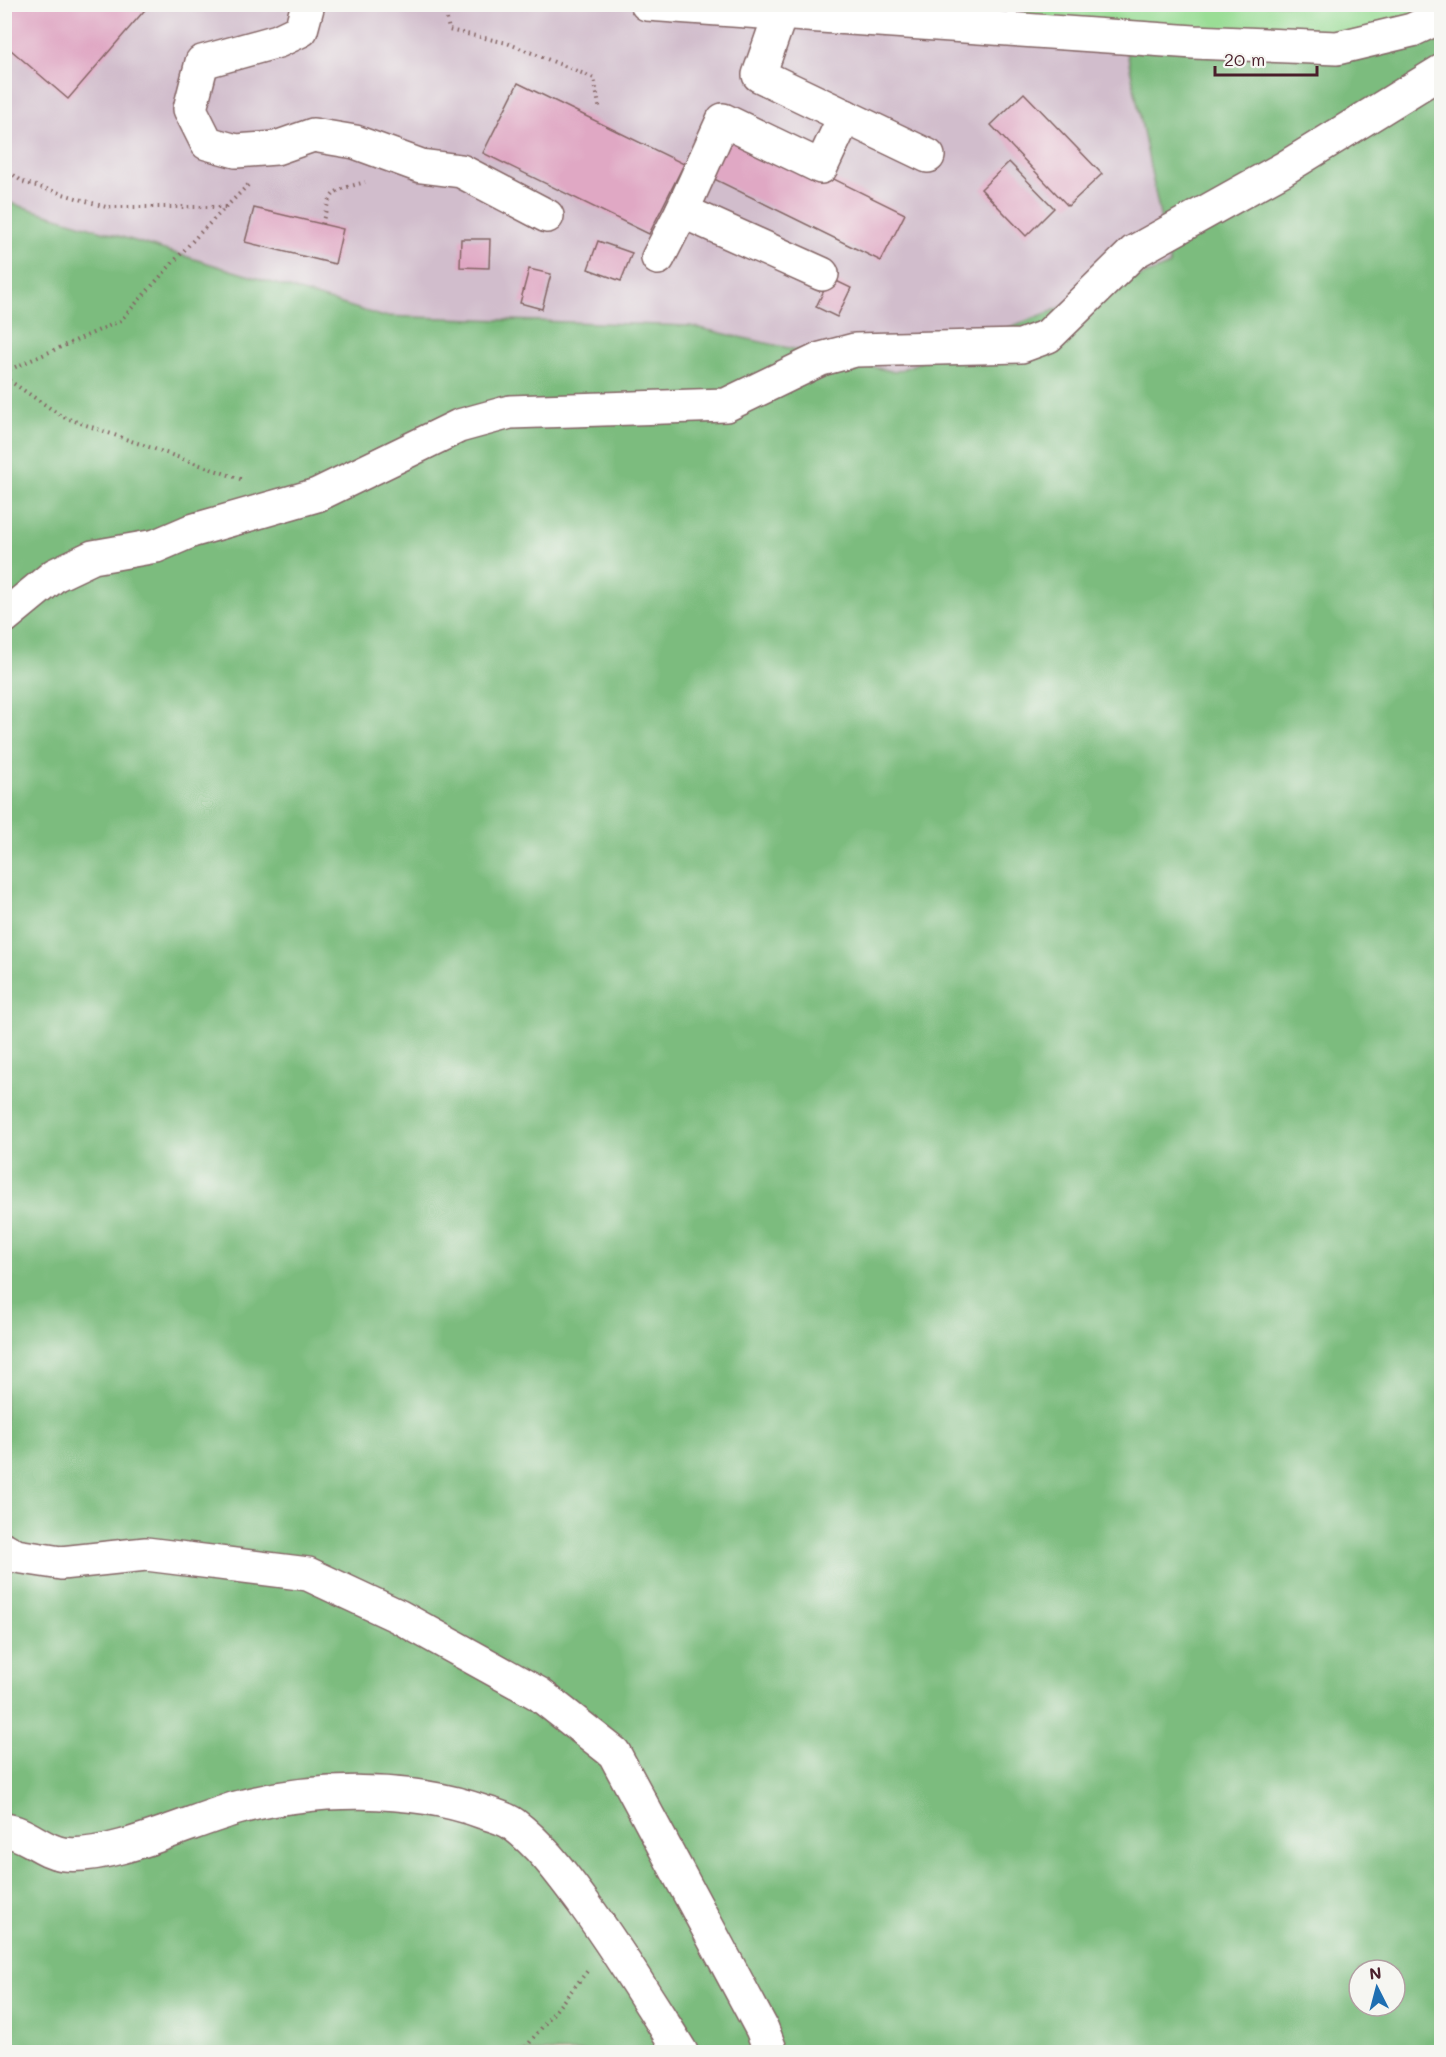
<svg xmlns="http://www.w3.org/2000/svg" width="1446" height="2057" font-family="Mali,sans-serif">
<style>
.industrial{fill:#d1bdcc}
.green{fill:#9add95;stroke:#727e60;stroke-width:1.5}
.forest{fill:#7bbc7e;stroke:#626e54;stroke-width:1.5;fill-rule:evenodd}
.building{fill:#e0a8c4}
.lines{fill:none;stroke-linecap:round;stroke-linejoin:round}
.minor-casing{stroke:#846565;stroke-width:36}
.tertiary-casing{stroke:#846565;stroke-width:36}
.path{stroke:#846565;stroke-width:4;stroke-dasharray:1.5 4.5;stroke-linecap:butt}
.minor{stroke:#fff;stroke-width:33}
.tertiary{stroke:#fff;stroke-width:33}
</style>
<rect width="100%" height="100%" fill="#f6f6f2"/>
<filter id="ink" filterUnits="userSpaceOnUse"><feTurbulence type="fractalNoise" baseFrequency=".0167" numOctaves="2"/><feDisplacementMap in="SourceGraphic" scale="12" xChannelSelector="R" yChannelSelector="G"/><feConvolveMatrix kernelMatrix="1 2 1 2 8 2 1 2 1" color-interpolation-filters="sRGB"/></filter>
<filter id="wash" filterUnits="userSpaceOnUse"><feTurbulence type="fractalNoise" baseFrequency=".008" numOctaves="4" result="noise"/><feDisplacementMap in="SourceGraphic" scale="24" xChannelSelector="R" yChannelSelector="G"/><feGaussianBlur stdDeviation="1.35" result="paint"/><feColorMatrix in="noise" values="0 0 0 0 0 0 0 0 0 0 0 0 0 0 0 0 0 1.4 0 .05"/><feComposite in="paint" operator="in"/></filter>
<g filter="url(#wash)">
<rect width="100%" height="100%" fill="#f0e8d2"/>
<path class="industrial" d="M930,4L944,24L1124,37L1170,265L895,372L690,326L381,316L5,201L4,5Z"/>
<path class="green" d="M1441,4L1337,48L944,24L930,5Z"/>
<path class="forest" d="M1441,14V2052H5L4,201L381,316L690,326L895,372L1170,265L1124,37L1337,48ZM1359,1970H1395V2006H1359Z"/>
<g id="blocks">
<g class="building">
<path d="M4,4H150L68,99L4,44Z"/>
<path d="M518,83L684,164L649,234L483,153Z"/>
<path d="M1024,93L1102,174L1068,206L991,125Z"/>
<path d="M730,128L905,214L881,261L706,175Z"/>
<path d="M1009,162L1054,208L1026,236L981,189Z"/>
<path d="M254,208L343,229L335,264L245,242Z"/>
<path d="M461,239H490L489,268L460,267Z"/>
<path d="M598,241L632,253L621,281L588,269Z"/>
<path d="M529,269L551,274L542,309L520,303Z"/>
<path d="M830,278L851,288L837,317L816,307Z"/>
</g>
</g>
</g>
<g filter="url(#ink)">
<use href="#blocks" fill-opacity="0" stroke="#846565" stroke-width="1.5"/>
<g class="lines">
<g class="minor-casing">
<g id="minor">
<path d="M308,4L301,30L278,41L202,62L190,109L207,143L236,151L276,148L313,135L355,142L421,166L461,171L547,216"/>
<path d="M647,4L1194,42L1337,48L1412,30L1442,16"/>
<path d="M781,12L759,75L928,156"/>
<path d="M658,258L682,211"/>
<path d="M822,274L682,211L723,120L821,167L845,116"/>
</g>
</g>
<g class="tertiary-casing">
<g id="tertiary">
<path d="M4,617L55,575L93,557L156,546L191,531L317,495L459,426L510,412L726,405L821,359L855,350L1021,346L1048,336L1134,252L1283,169L1442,71"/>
<path d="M4,1549L16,1556L61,1563L146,1554L308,1574L398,1616L539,1694L614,1753L762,2029L771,2052"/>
<path d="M4,1830C26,1832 42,1851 63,1854C109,1860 191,1821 237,1808C312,1787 411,1786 483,1812C493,1815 505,1818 513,1824C541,1845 561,1873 582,1901C618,1950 649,2001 681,2052"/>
</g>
</g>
<g class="path">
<path d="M451,4L445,9L449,30L507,43L594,78L600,111"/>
<path d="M4,168L23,182L106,207H227"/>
<path d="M322,224C332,188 331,192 365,182"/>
<path d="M4,372L120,321L198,235L249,184"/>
<path d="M4,377L63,417L243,480"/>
<path d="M522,2052L589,1969"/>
</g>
<use href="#minor" class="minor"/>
<use href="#tertiary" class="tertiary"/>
</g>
</g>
<rect width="1446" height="2057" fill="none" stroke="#f6f6f2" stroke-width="24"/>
<g transform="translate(1377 1988) rotate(354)"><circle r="28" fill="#f6f6f2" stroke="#b1a0a2" stroke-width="1.5"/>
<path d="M0-4.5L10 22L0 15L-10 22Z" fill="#1f6fb2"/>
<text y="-9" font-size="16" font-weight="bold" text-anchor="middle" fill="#4a1f2b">N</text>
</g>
<path d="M1215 66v9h102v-9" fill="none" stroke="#4a1f2b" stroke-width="3"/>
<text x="1224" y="66" font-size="18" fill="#4a1f2b" stroke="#f6f6f2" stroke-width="4.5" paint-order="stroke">20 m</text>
</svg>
